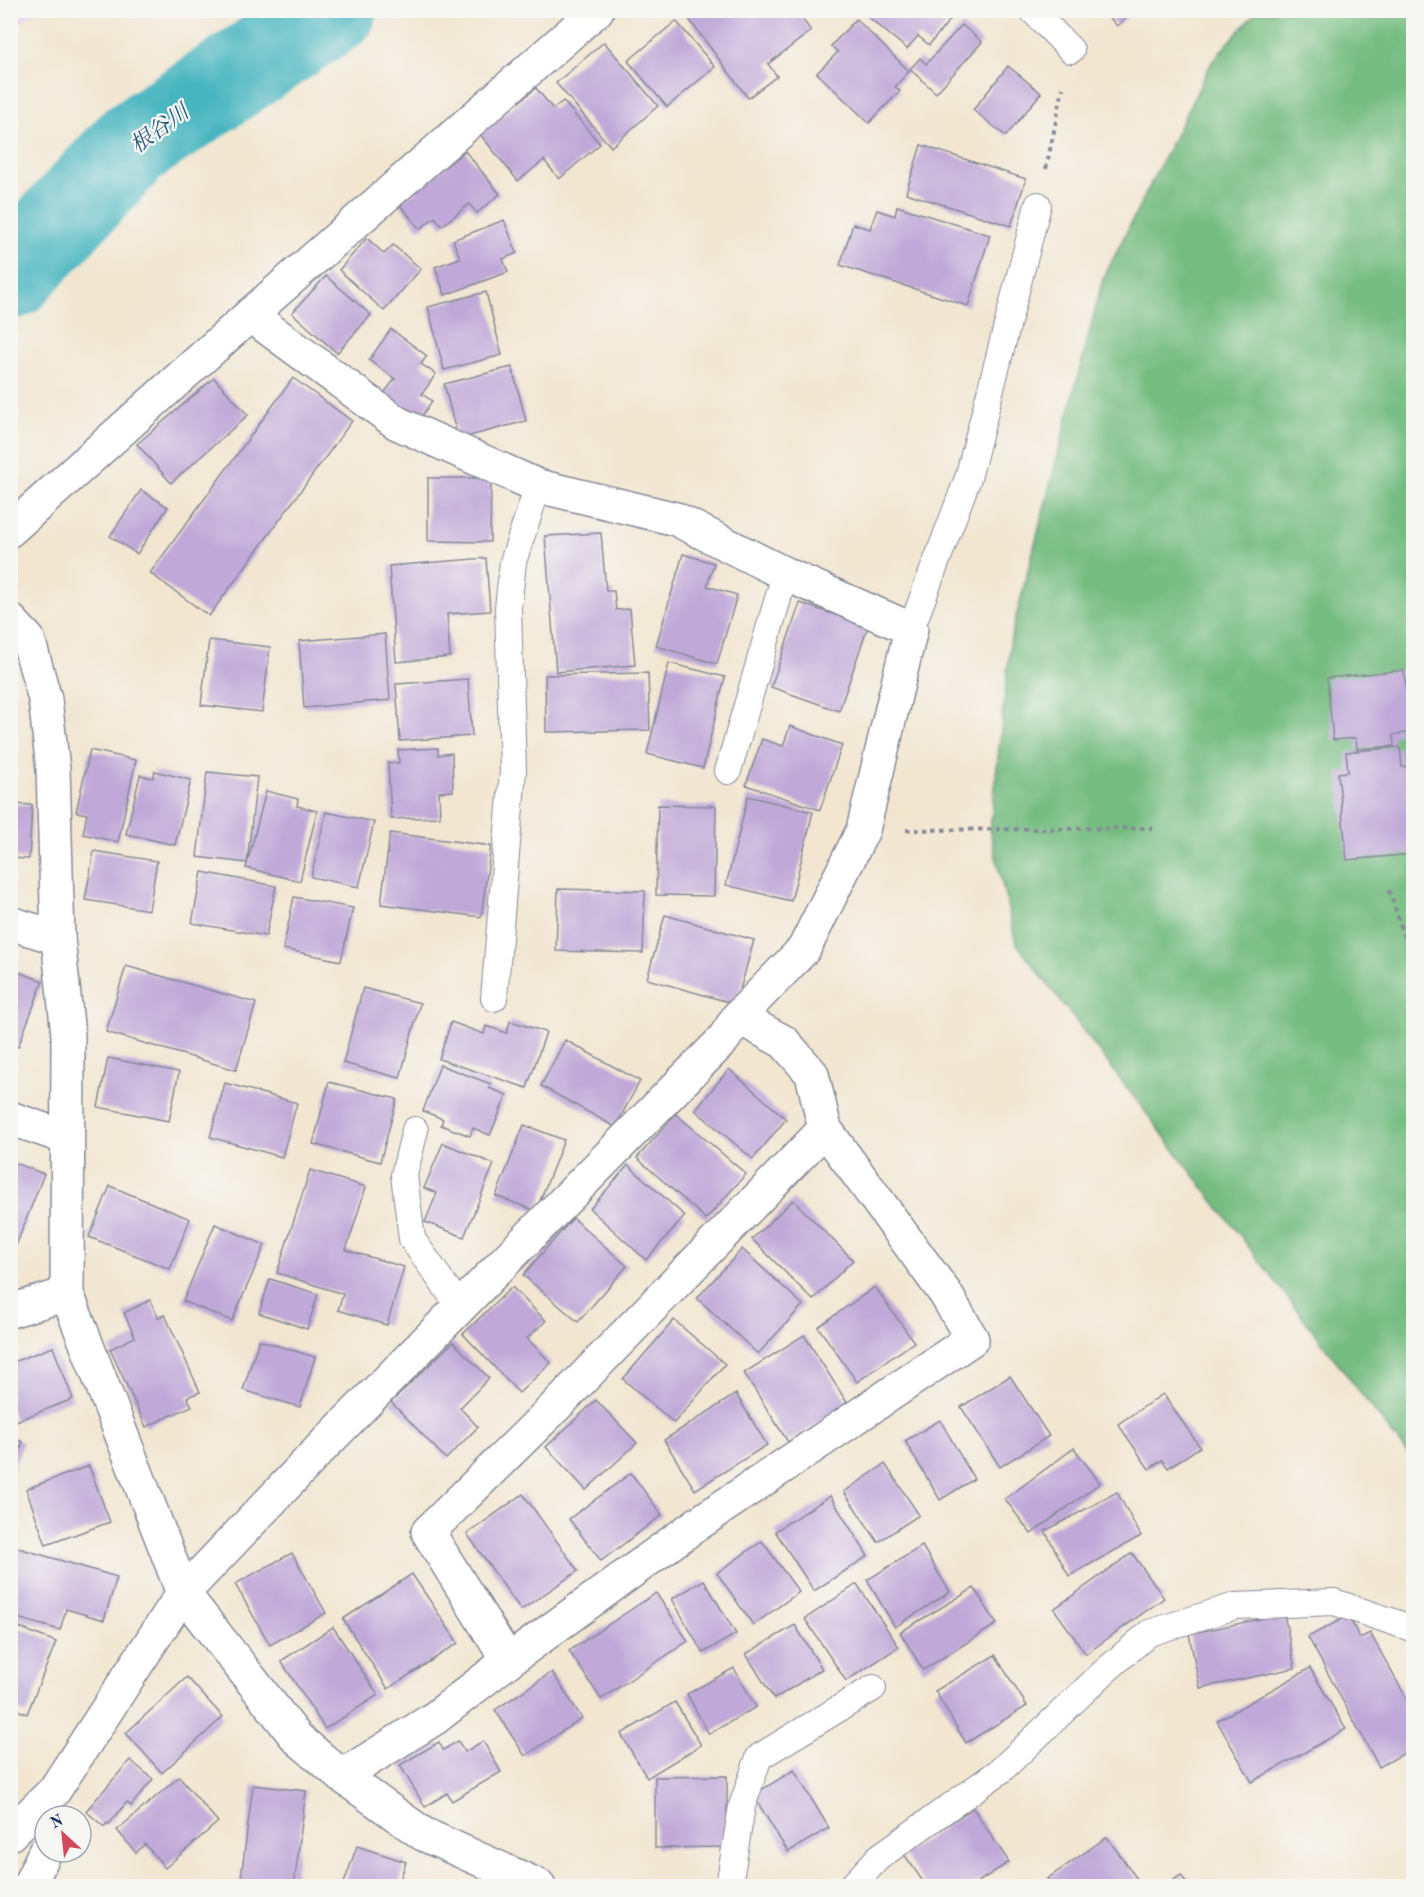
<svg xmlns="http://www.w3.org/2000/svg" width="1424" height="1897" font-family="'Old Standard TT','Noto Serif JP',serif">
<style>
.built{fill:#ead1ec}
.forest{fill:#75bc80;stroke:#48766f;stroke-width:1.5}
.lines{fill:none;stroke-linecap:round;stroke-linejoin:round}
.river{stroke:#47b5c0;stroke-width:88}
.building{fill:#c0a8d8}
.lane-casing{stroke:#868a98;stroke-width:28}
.street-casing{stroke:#868a98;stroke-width:36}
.path{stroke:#868a98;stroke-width:4;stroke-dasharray:4.5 4.5;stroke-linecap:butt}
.lane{stroke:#fff;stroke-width:26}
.street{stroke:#fff;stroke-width:33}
.labels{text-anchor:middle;stroke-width:4.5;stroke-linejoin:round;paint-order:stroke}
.water-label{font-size:22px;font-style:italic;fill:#28577b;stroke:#f6f6f2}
</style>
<rect width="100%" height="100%" fill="#f6f6f2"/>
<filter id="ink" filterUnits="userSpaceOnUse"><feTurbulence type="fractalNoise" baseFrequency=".0167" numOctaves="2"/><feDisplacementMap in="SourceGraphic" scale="12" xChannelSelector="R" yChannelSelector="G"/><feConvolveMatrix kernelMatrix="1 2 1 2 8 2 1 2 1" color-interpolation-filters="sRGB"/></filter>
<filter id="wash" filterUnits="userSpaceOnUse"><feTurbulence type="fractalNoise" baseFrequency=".008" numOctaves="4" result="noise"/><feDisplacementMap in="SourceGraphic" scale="24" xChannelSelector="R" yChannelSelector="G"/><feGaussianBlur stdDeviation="1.35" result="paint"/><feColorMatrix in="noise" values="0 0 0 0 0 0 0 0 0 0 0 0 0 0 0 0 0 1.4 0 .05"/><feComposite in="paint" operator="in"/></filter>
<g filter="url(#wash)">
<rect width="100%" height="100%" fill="#f2e6d1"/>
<path class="built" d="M11,10H37V11L11,29Z"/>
<path class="forest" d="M1257,11H1413V1458L1406,1452L1016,943L990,831L1011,637L1103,279L1213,60Z"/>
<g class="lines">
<path class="river" d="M10,276L134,143L333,10"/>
</g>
<g id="blocks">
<g class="building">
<path d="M682,10H796L811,31L768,64L777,76L748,98Z"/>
<path d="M869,10H947L953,16L929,45L918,36L907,49L866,15Z"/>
<path d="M1103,10H1135L1117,26Z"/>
<path d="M856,19L909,71L895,87L900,91L869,123L817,73L838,52L831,46Z"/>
<path d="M676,21L715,67L667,107L628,61Z"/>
<path d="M962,25L982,42L936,93L910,69L920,58L926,64Z"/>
<path d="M604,42L658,106L611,147L556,83Z"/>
<path d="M1008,66L1041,93L1006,136L973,110Z"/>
<path d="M536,88L553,109L563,101L600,144L559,179L544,160L518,181L480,134Z"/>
<path d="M921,145L1026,179L1011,226L906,193Z"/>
<path d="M465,151L500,194L477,213L469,204L442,226L435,217L420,229L399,204Z"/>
<path d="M897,206L990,235L968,306L840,265L853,224L870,229L877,210L895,216Z"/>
<path d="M504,220L517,253L503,259L508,272L445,295L435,267L460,258L453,240Z"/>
<path d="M367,238L384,254L393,245L421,269L384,311L339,270Z"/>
<path d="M326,276L371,315L337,353L292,313Z"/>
<path d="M486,292L502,355L444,370L428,307Z"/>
<path d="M391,329L427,356L421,364L436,374L422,394L432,401L420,419L384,393L395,379L369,360Z"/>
<path d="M512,367L526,421L458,439L444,384Z"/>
<path d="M214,378L248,415L171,483L137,444Z"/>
<path d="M293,378L352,421L209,616L150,573Z"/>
<path d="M428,478H491L490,542L428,541Z"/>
<path d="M141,490L168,507L137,554L110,536Z"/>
<path d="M601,533L606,591H614L616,610L630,609L635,665L556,672L545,536Z"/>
<path d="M683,554L714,563L707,586L737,595L717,664L656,646Z"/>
<path d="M486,558L490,611L447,614L450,657L396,662L389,566Z"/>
<path d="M800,603L868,626L839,711L771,687Z"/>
<path d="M385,634L390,700L304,708L299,641Z"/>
<path d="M209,640L270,647L262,712L201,705Z"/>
<path d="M669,663L725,677L703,768L647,754Z"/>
<path d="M1404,670L1410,732L1393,735L1394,746L1357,749L1356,738L1333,740L1327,678Z"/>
<path d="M648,673L650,730L546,732L545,675Z"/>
<path d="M468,679L472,736L400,741L396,684Z"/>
<path d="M790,726L842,745L820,810L746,785L762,739L783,746Z"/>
<path d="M1400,747L1402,767L1414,766V854L1347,860L1338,773L1348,772L1346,752Z"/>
<path d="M438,748V755L452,753L453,791L439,792L440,817L391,819L388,763H399L398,750Z"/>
<path d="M90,750L136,760L118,842L83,834L87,814L76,812Z"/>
<path d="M155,771L191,780L175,845L126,834L140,775L153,778Z"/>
<path d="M207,772L257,777L247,863L197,857Z"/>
<path d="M266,791L298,799L297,806L317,811L300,881L246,868Z"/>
<path d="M748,796L813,812L791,901L726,885Z"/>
<path d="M10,804L32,805L29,859L10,858Z"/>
<path d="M658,805L716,806L714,896L656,895Z"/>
<path d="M326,812L374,822L359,887L311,877Z"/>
<path d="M390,833L491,846L481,917L381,904Z"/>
<path d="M94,851L157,861L149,910L85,900Z"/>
<path d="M202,872L276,886L266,936L192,923Z"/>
<path d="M558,889L645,891L643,953L556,951Z"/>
<path d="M294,897L353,908L341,961L283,949Z"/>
<path d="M665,915L754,940L736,1004L647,979Z"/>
<path d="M126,966L256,1003L236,1070L106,1032Z"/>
<path d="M10,969L43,981L18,1047L10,1044Z"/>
<path d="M363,988L420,1003L400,1078L343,1063Z"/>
<path d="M510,1021L546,1032L527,1088L439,1059L451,1022L484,1034L486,1026L507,1033Z"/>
<path d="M565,1040L640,1081L615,1127L541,1086Z"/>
<path d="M108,1058L179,1072L169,1121L98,1107Z"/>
<path d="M440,1065L491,1084L489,1088L507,1095L490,1135L473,1128L470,1136L441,1125L443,1119L423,1111Z"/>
<path d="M729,1069L786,1119L753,1159L695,1110Z"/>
<path d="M329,1082L397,1099L380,1162L313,1144Z"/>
<path d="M225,1083L297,1103L282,1157L210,1137Z"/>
<path d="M676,1114L746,1174L706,1219L637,1158Z"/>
<path d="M524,1125L564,1140L536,1211L496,1196Z"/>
<path d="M443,1143L494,1164L464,1237L425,1222L437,1193L424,1188Z"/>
<path d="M10,1161L44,1174L12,1256L10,1255Z"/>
<path d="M628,1165L685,1216L646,1260L590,1209Z"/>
<path d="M310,1170L366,1187L346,1250L404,1267L387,1325L338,1310L343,1294L277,1273Z"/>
<path d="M110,1186L190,1219L170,1269L89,1237Z"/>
<path d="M793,1200L853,1260L813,1300L752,1239Z"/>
<path d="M573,1218L627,1266L578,1322L523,1275Z"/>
<path d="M215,1224L265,1245L232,1321L183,1301Z"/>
<path d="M742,1249L803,1305L758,1354L697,1298Z"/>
<path d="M270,1279L318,1294L307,1329L259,1313Z"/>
<path d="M512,1287L546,1321L527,1338L551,1363L519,1393L463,1334Z"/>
<path d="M875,1287L914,1342L857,1382L818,1327Z"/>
<path d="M150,1300L158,1317L165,1315L200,1392L187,1397L192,1406L146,1427L110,1349L135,1337L124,1313Z"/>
<path d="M674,1320L725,1364L674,1423L623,1379Z"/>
<path d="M804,1335L848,1404L788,1442L744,1373Z"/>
<path d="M259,1340L315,1357L300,1407L243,1390Z"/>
<path d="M453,1342L489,1378L460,1408L478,1427L446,1459L391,1402Z"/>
<path d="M53,1347L73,1399L16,1421L10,1407V1363Z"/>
<path d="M1010,1376L1049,1436L1000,1467L961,1407Z"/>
<path d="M736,1394L767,1445L695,1490L664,1440Z"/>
<path d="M1163,1394L1200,1447L1168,1468L1162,1460L1149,1469L1118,1424Z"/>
<path d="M596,1400L637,1443L586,1490L546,1447Z"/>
<path d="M940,1420L974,1479L940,1500L905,1441Z"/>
<path d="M10,1437L23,1442L11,1474H10Z"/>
<path d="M1074,1448L1100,1483L1031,1534L1005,1499Z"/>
<path d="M885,1464L919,1515L878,1542L844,1492Z"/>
<path d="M89,1466L110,1522L46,1545L26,1489Z"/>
<path d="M631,1473L662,1515L601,1561L569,1519Z"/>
<path d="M1117,1492L1141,1536L1069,1576L1045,1531Z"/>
<path d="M523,1494L578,1571L521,1610L467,1534Z"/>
<path d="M830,1496L868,1556L814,1591L775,1531Z"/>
<path d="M762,1541L799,1592L753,1625L717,1573Z"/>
<path d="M922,1546L950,1592L895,1627L867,1580Z"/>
<path d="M15,1547L117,1577L104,1620L66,1609L60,1630L10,1616V1564Z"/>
<path d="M292,1553L326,1613L270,1645L235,1584Z"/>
<path d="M1132,1553L1164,1598L1086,1654L1054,1609Z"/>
<path d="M412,1574L458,1643L388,1689L343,1619Z"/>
<path d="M704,1580L736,1634L703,1653L672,1599Z"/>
<path d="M857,1584L899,1647L846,1681L805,1619Z"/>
<path d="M974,1588L997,1624L923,1670L900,1632Z"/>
<path d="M656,1593L688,1641L601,1699L569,1651Z"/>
<path d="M1284,1614L1295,1668L1200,1688L1189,1634Z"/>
<path d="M1348,1616L1360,1638L1370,1633L1414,1712V1748L1379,1767L1308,1637Z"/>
<path d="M10,1624L56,1642L27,1714L10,1707Z"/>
<path d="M795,1625L822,1669L774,1699L746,1654Z"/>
<path d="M333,1627L378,1695L325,1729L281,1661Z"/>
<path d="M995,1655L1027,1706L966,1743L935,1691Z"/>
<path d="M734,1668L756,1707L709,1734L687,1694Z"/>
<path d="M1310,1668L1346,1729L1252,1782L1217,1721Z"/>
<path d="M552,1672L582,1718L525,1756L495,1710Z"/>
<path d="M187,1677L223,1717L162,1773L126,1733Z"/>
<path d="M675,1702L701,1745L647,1778L621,1734Z"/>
<path d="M458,1741L465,1752L483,1741L501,1772L452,1801L447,1793L425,1807L400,1765L439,1742L443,1750Z"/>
<path d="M130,1760L153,1779L131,1806L127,1802L109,1824L107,1823L104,1827L86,1811Z"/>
<path d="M794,1770L829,1828L788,1852L753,1795Z"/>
<path d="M727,1776V1847L655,1848V1777Z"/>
<path d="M179,1777L218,1822L165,1868L145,1844L136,1853L117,1830Z"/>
<path d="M253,1785L306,1791L294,1886H240Z"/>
<path d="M973,1808L1009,1862L972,1886H926L904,1854Z"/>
<path d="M1107,1837L1142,1886H1052L1047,1879Z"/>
<path d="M357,1846L406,1862L398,1886H343Z"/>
<path d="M1181,1875L1189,1886H1164Z"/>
</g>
</g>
</g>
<g filter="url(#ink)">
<use href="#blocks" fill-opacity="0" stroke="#868a98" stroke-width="1.5"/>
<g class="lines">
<g class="lane-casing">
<g id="lane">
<path d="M1032,10L1071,50"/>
<path d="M911,629L968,478L1038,205"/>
<path d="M728,771L785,574"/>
<path d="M494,998L513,771L508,608L513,562L538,486"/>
<path d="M415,1130L404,1175L412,1239L459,1306"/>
<path d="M729,1886L742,1806L759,1757L873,1688"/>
<path d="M852,1886L879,1857L1000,1771L1104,1672L1149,1633L1235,1606L1334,1602L1414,1629"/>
</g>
</g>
<g class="street-casing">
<g id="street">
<path d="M10,530L250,315L597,10"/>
<path d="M10,620L28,639L45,699L53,769L58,938L68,1035L67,1294L183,1593L297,1738L342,1776L423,1834L539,1886"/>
<path d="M10,923L58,938"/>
<path d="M10,1118L67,1138"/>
<path d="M10,1311L67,1294"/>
<path d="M508,1661L428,1532L556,1406L825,1129"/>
<path d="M342,1776L435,1718L508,1661L696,1525L972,1339L945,1293L825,1129L812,1074L784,1042L738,1017"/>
<path d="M10,1834L54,1791L183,1593L324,1445L723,1040L738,1017L804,949L863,830L911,629L785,574L676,519L538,486L397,423L250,315"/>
<path d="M29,1886L45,1852"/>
</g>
</g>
<g class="path">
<path d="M1046,169L1063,88"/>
<path d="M906,830L1153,828"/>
<path d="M1389,890L1414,967"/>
</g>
<use href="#lane" class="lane"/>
<use href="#street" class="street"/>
</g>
</g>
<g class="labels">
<g class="water-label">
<text transform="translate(159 128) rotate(-36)" y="8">根谷川</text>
</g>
</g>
<rect width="1424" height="1897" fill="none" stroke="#f6f6f2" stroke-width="36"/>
<g transform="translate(63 1834) rotate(333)"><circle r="28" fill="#f6f6f2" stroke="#9ea6b7" stroke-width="1.5"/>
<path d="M0-4.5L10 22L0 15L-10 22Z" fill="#d1495b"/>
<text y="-9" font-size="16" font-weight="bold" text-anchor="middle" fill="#1b2f5e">N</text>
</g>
</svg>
